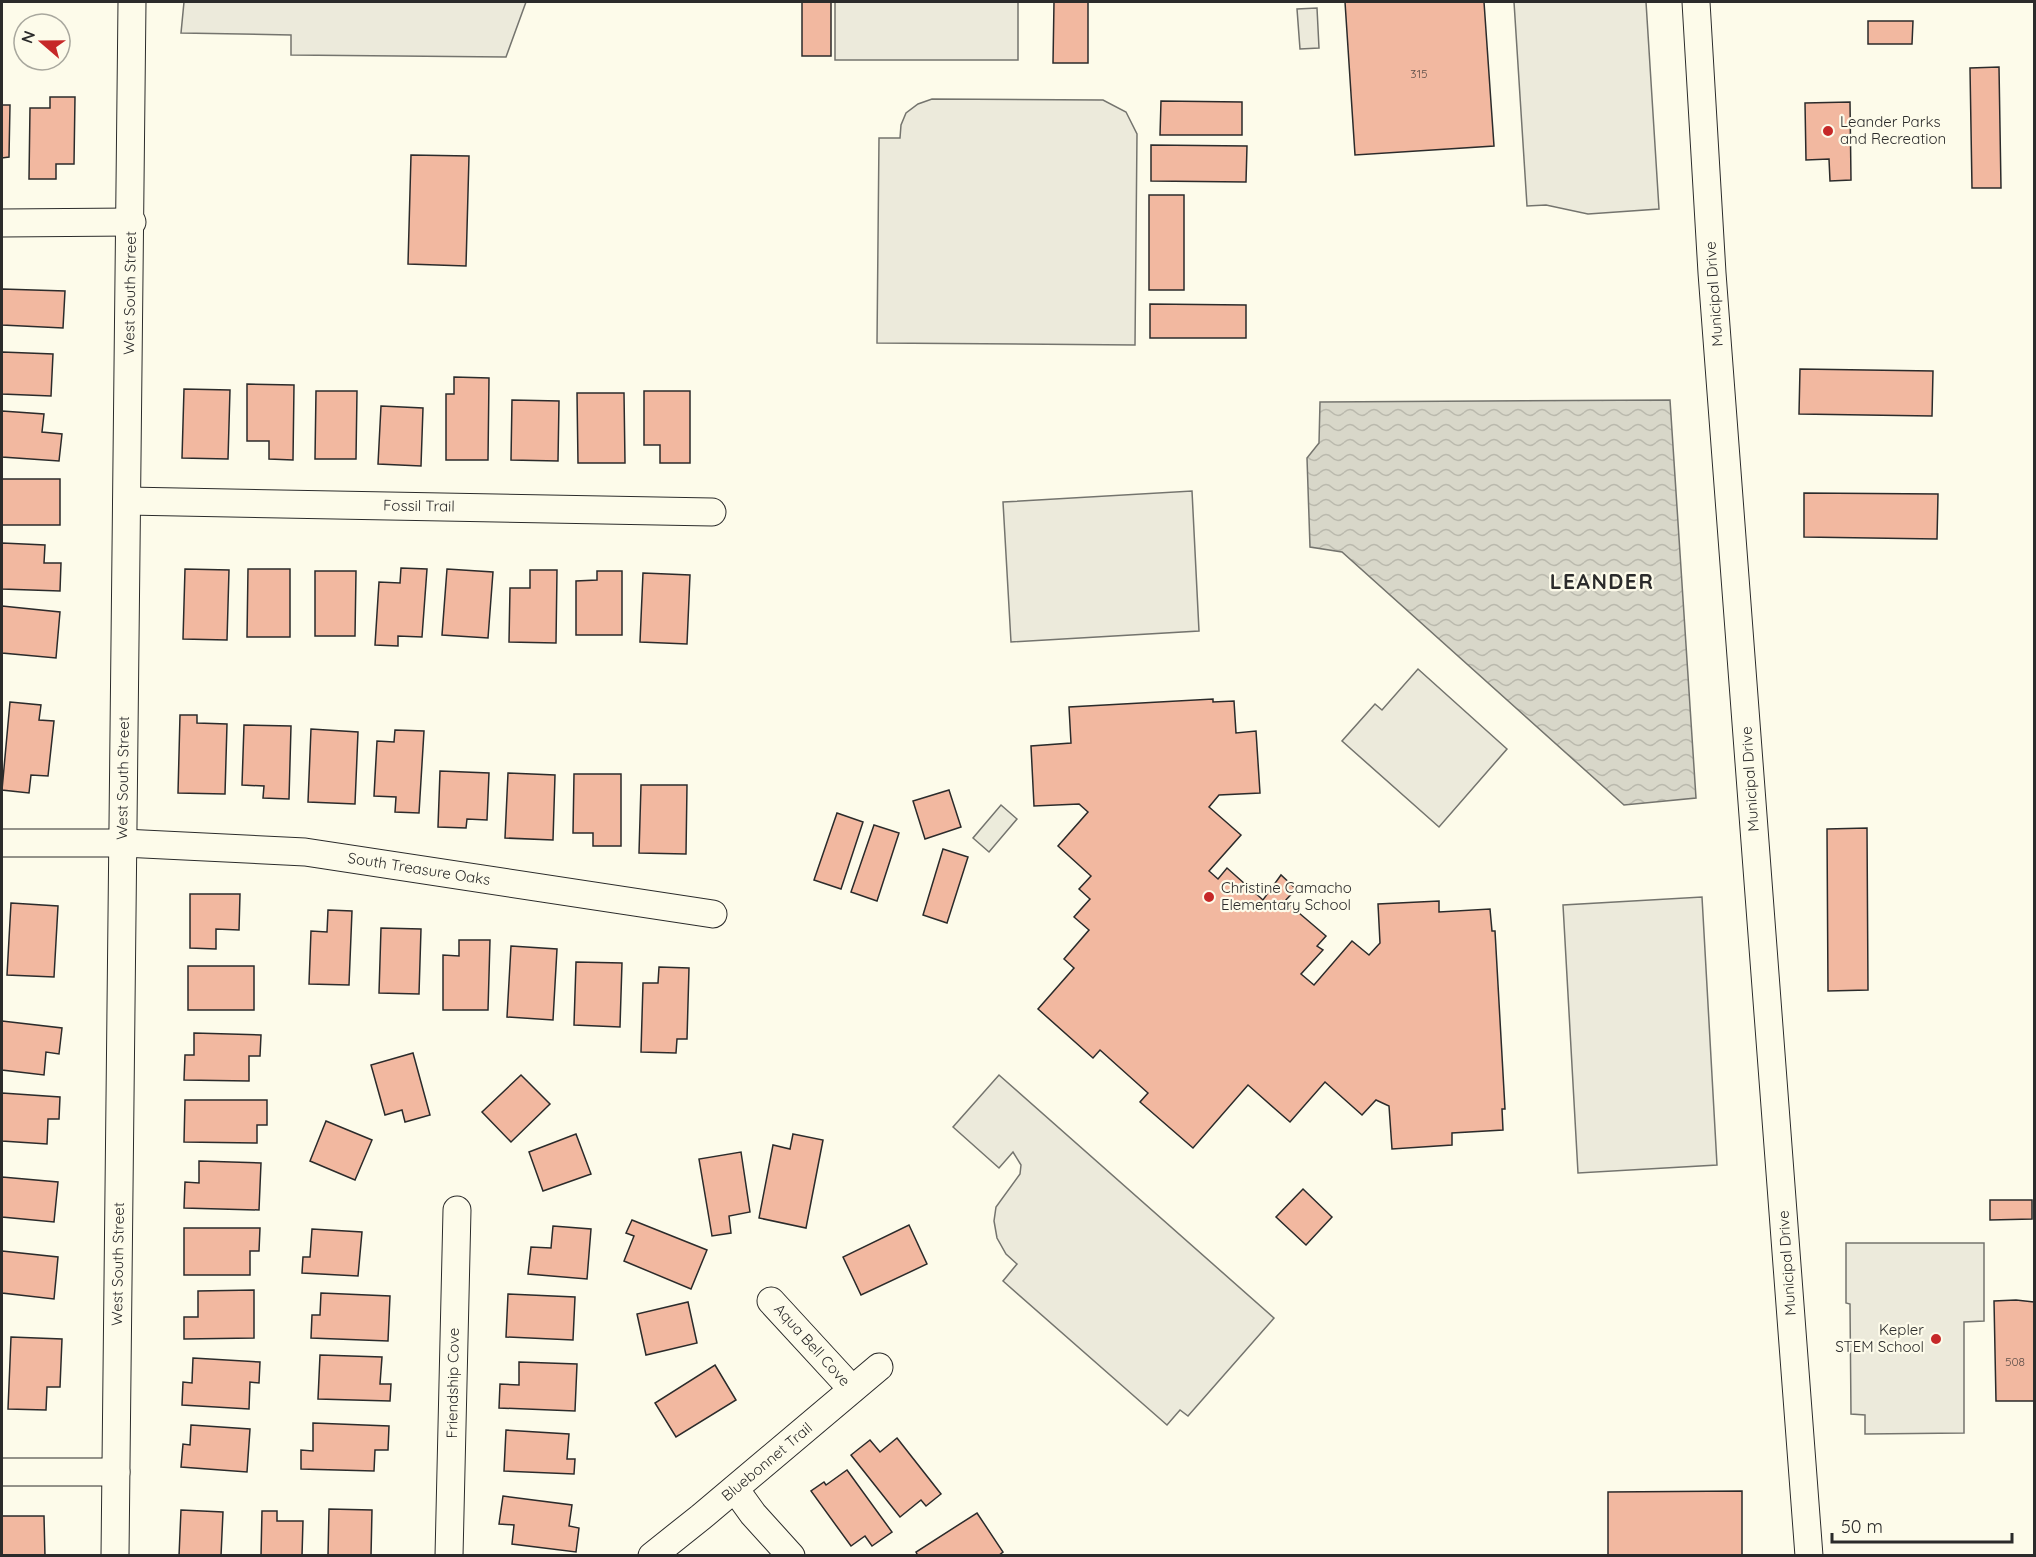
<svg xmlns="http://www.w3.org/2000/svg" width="2036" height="1557" font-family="Quicksand,sans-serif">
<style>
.pitch{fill:#ecebdb;stroke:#74746e;stroke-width:1.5}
.parking{fill:#eceadb;stroke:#74746e;stroke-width:1.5}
.water{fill:url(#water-waves);stroke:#74746e;stroke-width:1.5}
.building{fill:#f2b8a0;stroke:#2b2b2b;stroke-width:1.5}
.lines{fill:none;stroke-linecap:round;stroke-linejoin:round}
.minor-casing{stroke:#2b2b2b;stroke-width:29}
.minor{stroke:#fdfbea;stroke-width:27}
.poi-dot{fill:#c62828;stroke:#fdfbea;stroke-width:2}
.labels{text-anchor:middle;stroke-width:4.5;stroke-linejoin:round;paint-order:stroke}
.number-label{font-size:12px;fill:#5d4e48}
.poi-label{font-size:15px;fill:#2b2b2b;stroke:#fdfbea;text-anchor:start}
.street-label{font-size:15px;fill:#2b2b2b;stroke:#fdfbea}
.district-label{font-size:21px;font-weight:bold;letter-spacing:1.5px;fill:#2b2b2b;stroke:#fdfbea}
</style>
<defs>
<pattern id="water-waves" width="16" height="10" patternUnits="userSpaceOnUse" patternTransform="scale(1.5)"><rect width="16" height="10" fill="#d8d7c9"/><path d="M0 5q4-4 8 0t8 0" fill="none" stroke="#bab9ad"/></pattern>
</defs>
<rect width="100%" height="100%" fill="#fdfbea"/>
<path class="pitch" d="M1001,805L1017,819L989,852L973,838Z"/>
<g class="parking">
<path d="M184,2H526L506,57L291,55V35L181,33Z"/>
<rect x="835" y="2" width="183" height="58"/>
<path d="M1514,2H1646L1659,209L1588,214L1546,205L1527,206Z"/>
<path d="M1317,8L1319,48L1300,49L1297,9Z"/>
<path d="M932,99L1103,100L1126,112L1137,134L1135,345L877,343L879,138H900L901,125L906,113L918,104Z"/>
<path d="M1192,491L1199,631L1011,642L1003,502Z"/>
<path d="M1418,669L1507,749L1439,827L1342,741L1375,704L1382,710Z"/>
<path d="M1702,897L1717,1165L1578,1173L1563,905Z"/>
<path d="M999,1075L1274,1318L1188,1416L1180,1410L1167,1425L1003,1281L1017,1264L1006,1254L997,1238L994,1221L996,1207L1020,1174L1021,1165L1013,1152L999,1168L953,1127Z"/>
<path d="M1846,1243H1984V1321L1964,1322V1433L1865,1434V1415L1851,1414L1850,1304L1846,1303Z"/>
</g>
<path class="water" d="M1670,400L1696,798L1624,805L1342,552L1310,547L1307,458L1319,443L1320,402Z"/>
<g class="building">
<rect x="802" y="2" width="29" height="54"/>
<path d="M1054,2H1088V63H1053Z"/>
<path d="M1345,2H1484L1494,146L1355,155Z"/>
<path d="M1868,21H1913L1912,44H1868Z"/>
<path d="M1999,67L2001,188H1972L1970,68Z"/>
<path d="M50,97H75L74,164H56V179H29L30,108H50Z"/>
<path d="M1161,101L1242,102V135H1160Z"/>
<path d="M1850,102L1851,180L1830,181L1829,159L1806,160L1805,103Z"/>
<path d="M2,105H10L9,157L2,158Z"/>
<path d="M1151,145L1247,146L1246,182L1151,181Z"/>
<path d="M411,155L469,156L466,266L408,264Z"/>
<rect x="1149" y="195" width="35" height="95"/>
<path d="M2,289L65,291L63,328L2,325Z"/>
<path d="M1150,304L1246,305V338H1150Z"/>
<path d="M2,352L53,354L51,396L2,394Z"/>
<path d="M1800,369L1933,371L1932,416L1799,414Z"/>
<path d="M454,377L489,378L488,460H446V394H454Z"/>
<path d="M247,384L294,385L293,460L269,459V441H247Z"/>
<path d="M184,389L230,390L228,459L182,458Z"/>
<path d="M316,391H357L356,459H315Z"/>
<path d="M644,391H690V463H660V445H644Z"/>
<path d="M577,393H624L625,463H578Z"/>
<path d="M512,400L559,401L558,461L511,460Z"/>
<path d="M381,406L423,408L421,466L378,464Z"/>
<path d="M2,411L44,414L42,432L62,434L59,461L2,457Z"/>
<rect x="2" y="479" width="58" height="46"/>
<path d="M1804,493L1938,494L1937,539L1804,537Z"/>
<path d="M2,543L45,545L44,563H61L60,591L2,589Z"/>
<path d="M401,568L427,569L422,637L398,636V646L375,645L379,582L400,583Z"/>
<path d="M185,569L229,570L227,640L183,639Z"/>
<path d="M248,569H290V637H247Z"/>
<path d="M447,569L493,572L488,638L442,635Z"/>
<path d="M530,570H557L556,643L509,642L510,588H530Z"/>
<path d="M315,571H356L355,636H315Z"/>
<path d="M597,571H622V635H576V581L597,580Z"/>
<path d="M643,573L690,575L687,644L640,642Z"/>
<path d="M2,606L60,612L56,658L2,653Z"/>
<path d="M1213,699V702L1234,701L1236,733L1256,731L1260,793L1219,795L1209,807L1241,835L1209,871L1218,879L1227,868L1263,900L1281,875L1296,889L1285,901L1326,936L1317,946L1323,950L1301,974L1314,985L1352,941L1369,955L1380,943L1378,904L1439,901V912L1490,909L1492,931H1495L1505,1109H1502L1503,1130L1452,1133V1145L1392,1149L1389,1106L1376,1100L1362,1115L1325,1082L1290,1122L1248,1085L1193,1148L1140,1102L1148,1093L1100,1050L1093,1058L1038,1009L1074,968L1064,959L1089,930L1074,917L1090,899L1079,889L1091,876L1058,846L1088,812L1079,804L1034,806L1031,746L1071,743L1069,707Z"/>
<path d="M10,702L41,705L39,720L54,721L48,776L31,775L29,793L2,790Z"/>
<path d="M180,715H197V723L227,724L225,794L178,793Z"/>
<path d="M244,725L291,726L289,799L263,798L264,786L242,785Z"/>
<path d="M311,729L358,732L355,804L308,802Z"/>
<path d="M395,730L424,731L419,813L395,812L396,797L374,796L377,741L394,742Z"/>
<path d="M440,771L489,773L487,820L467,819L466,828L438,827Z"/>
<path d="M508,773L555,775L553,840L505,838Z"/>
<path d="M574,774H621V846H593V833H573Z"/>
<path d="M641,785H687L686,854L639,853Z"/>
<path d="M949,790L961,827L925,839L913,801Z"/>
<path d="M837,813L863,822L841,889L814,880Z"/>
<path d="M874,825L899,833L877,901L851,892Z"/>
<path d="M1867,828L1868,990L1828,991L1827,829Z"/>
<path d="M943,849L968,857L947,923L923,915Z"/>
<path d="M190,894H240L239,930L216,929V949L190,948Z"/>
<path d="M11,903L58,906L54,977L7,975Z"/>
<path d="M328,910L352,911L349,985L309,984L311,931L327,932Z"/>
<path d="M381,928L421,929L419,994L379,993Z"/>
<path d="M459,940H490L488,1010H443V955L459,956Z"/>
<path d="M511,946L557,949L553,1020L507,1017Z"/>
<path d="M576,962L622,963L620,1027L574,1025Z"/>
<rect x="188" y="966" width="66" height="44"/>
<path d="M659,967L689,968L687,1039H677L676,1053L641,1052L643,983H658Z"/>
<path d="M2,1021L62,1028L59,1054L46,1052L44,1075L2,1070Z"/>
<path d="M194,1033L261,1035L260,1056H249V1081L184,1080L185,1055H194Z"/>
<path d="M413,1053L430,1115L405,1122L402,1110L385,1115L371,1065Z"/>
<path d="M521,1075L550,1104L511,1142L482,1112Z"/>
<path d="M2,1093L60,1097L59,1119H48L47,1144L2,1141Z"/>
<path d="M185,1100H267V1125H257V1143L184,1142Z"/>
<path d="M326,1121L372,1140L355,1180L310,1161Z"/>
<path d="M576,1134L591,1174L543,1191L529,1152Z"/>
<path d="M793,1134L823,1140L806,1228L759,1218L773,1145L790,1149Z"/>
<path d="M741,1152L750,1212L729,1216L731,1233L712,1236L699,1159Z"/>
<path d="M199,1161L261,1163L259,1210L184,1208L185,1182L199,1183Z"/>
<path d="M2,1177L58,1182L54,1222L2,1217Z"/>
<path d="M1303,1189L1332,1217L1306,1245L1276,1217Z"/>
<path d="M1990,1200H2032V1219L1990,1220Z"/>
<path d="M632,1220L707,1250L691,1289L624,1261L634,1236L626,1233Z"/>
<path d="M909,1225L927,1264L861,1295L843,1257Z"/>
<path d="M553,1226L591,1229L587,1279L528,1274L531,1247L551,1248Z"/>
<path d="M184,1228H260L259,1251H250V1275H184Z"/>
<path d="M312,1229L362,1232L358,1276L302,1273L303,1257H310Z"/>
<path d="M2,1251L58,1257L54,1299L2,1293Z"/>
<path d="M254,1290V1338L184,1339V1317H198V1291Z"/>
<path d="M321,1293L390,1296L388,1341L311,1338L312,1315H320Z"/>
<path d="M508,1294L575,1297L573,1340L506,1337Z"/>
<path d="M2016,1300L2034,1302V1401H1996L1994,1301Z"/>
<path d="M688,1302L697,1343L646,1355L637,1314Z"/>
<path d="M11,1337L62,1339L60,1387H47L46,1410L8,1409Z"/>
<path d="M320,1355L382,1357L380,1384H391L390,1401L318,1399Z"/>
<path d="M193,1358L260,1362L259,1383L250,1382L249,1409L182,1405L183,1382L192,1383Z"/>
<path d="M519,1362L577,1364L575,1411L499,1408L500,1384L519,1385Z"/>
<path d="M715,1365L736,1400L676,1437L655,1403Z"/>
<path d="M313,1423L389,1426L388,1450H375L374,1471L301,1469V1450L313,1451Z"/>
<path d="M191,1425L250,1429L247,1472L181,1467L183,1444L190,1445Z"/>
<path d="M506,1430L569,1434L567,1459H575L574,1474L504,1471Z"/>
<path d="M897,1438L941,1494L926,1506L921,1500L900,1517L851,1455L870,1440L880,1452Z"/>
<path d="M847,1470L892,1532L872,1546L865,1536L851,1546L811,1491L824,1482L826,1485Z"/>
<path d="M1742,1491V1556H1608V1492Z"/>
<path d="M503,1496L572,1505L569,1526L579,1528L576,1552L512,1544L514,1525L499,1524Z"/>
<path d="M329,1509L372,1510L371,1556H328Z"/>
<path d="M181,1510L223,1512L221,1556H179Z"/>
<path d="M262,1511H277V1521H303L302,1556H261Z"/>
<path d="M977,1513L1003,1552L998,1556H918L916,1552Z"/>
<path d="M2,1516H44L45,1556H2Z"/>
</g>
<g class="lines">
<g class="minor-casing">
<g id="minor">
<path d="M1696,2L1712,273L1809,1556"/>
<path d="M2,223L132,222"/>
<path d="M127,501L712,512"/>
<path d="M2,843H123L305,852L713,914"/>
<path d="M771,1301L852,1389"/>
<path d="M2,1472H116"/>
<path d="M735,1489L753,1514L791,1556"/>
<path d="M115,1556L132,2"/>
<path d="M449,1556L457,1210"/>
<path d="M652,1556L701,1517L879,1367"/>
</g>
</g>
<use href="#minor" class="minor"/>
</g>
<g class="poi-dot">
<circle cx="1828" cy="131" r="6"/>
<circle cx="1209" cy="897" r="6"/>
<circle cx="1936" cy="1339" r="6"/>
</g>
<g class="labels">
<g class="number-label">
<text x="1419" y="78">315</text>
<text x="2015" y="1366">508</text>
</g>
<g class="poi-label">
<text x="1840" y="127">Leander Parks<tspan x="1840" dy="17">and Recreation</tspan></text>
<text x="1221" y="893">Christine Camacho<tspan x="1221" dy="17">Elementary School</tspan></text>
<text x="1924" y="1335" text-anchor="end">Kepler<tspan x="1924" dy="17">STEM School</tspan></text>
</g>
<g class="street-label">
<text transform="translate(130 293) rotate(-89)" y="5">West South Street</text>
<text transform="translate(1714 294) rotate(-94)" y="5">Municipal Drive</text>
<text transform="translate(419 506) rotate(1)" y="5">Fossil Trail</text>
<text transform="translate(123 778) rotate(-89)" y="5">West South Street</text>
<text transform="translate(1750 779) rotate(-94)" y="5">Municipal Drive</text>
<text transform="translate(419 869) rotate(9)" y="5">South Treasure Oaks</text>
<text transform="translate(1787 1263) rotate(-94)" y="5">Municipal Drive</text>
<text transform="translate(118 1264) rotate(-89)" y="5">West South Street</text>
<text transform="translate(812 1345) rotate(48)" y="5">Aqua Bell Cove</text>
<text transform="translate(453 1383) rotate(-89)" y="5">Friendship Cove</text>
<text transform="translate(767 1462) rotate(-40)" y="5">Bluebonnet Trail</text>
</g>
<g class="district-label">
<text x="1602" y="589">LEANDER</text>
</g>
</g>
<rect width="2036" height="1557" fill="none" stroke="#2b2b2b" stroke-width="6"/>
<g transform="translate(42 42) rotate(290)"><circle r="28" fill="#fdfbea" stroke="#a9a89e" stroke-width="1.5"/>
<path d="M0-4.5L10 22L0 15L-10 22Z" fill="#c62828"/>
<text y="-9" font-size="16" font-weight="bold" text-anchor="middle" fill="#2b2b2b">N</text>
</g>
<path d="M1832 1533v9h180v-9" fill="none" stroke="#2b2b2b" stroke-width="3"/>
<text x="1841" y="1533" font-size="18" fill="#2b2b2b" stroke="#fdfbea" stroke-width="4.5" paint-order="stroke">50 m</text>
</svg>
